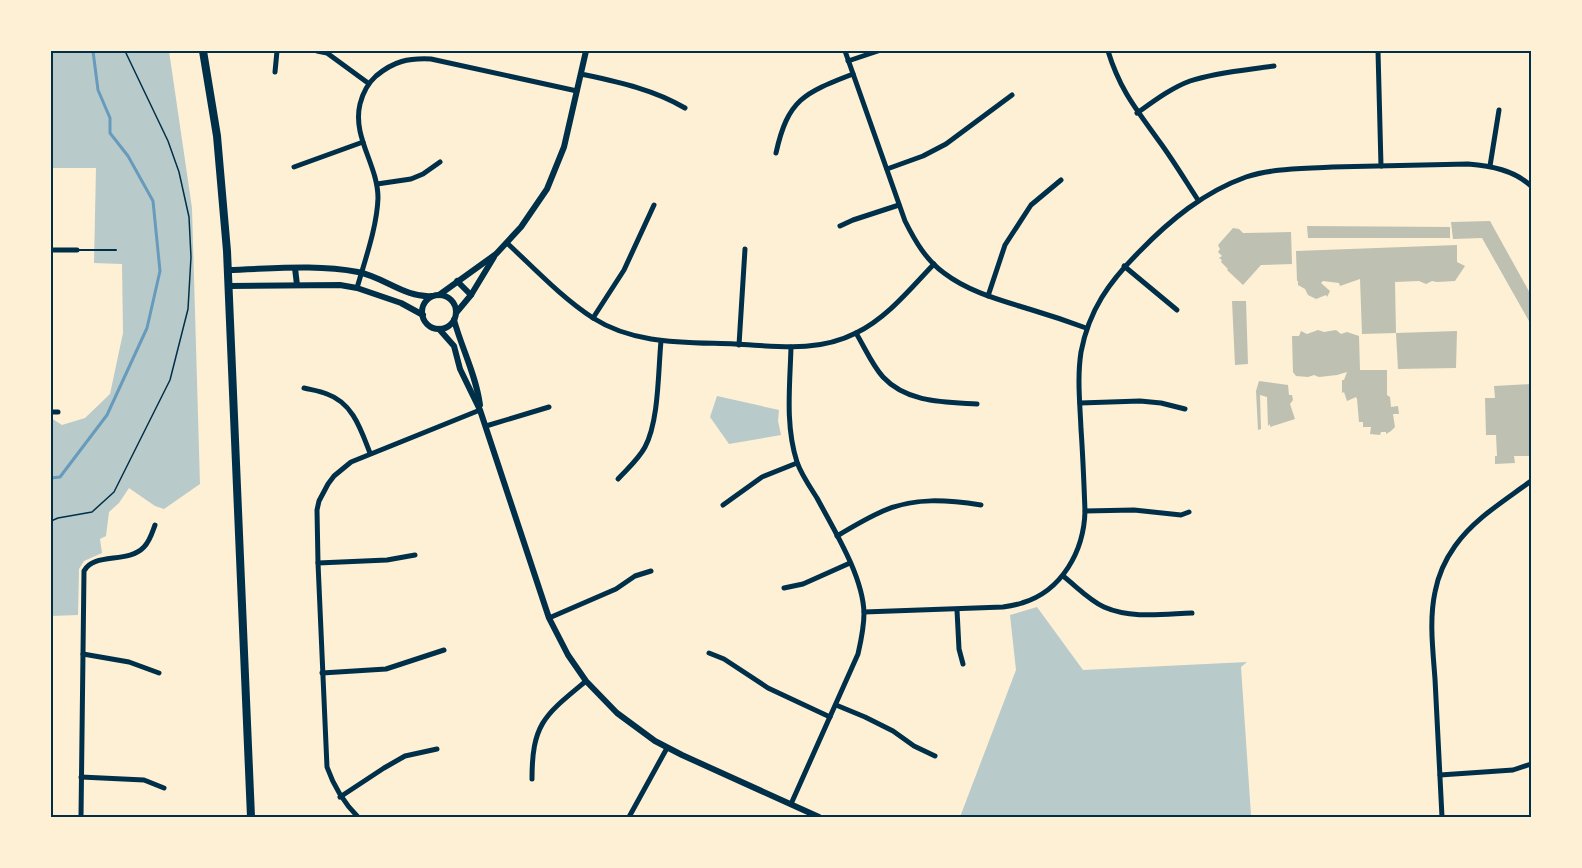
<svg xmlns="http://www.w3.org/2000/svg" width="1582" height="868" font-family="Overpass,sans-serif">
<style>
.green{fill:#b9caca}
.lines{fill:none;stroke-linecap:round;stroke-linejoin:round}
.stream{stroke:#669bbc;stroke-width:3}
.building{fill:#bec0b2}
.path{stroke:#003049;stroke-width:1.5}
.service{stroke:#003049;stroke-width:2}
.minor{stroke:#003049;stroke-width:5}
.tertiary{stroke:#003049;stroke-width:6}
.primary{stroke:#003049;stroke-width:8}
.neatline{fill:none;stroke:#003049;stroke-width:2}
</style>
<rect width="100%" height="100%" fill="#fdf0d5"/>
<g class="green">
<path d="M51,51H169L192,208L200,484L164,509L155,506L129,488L119,503L109,512L106,536L100,539L102,553L84,561L79,569L78,615L51,616V418L62,425L85,418L110,394L123,333L122,264L94,263L96,168H51Z"/>
<path d="M717,396L779,410L778,421L781,435L729,444L710,417Z"/>
<path d="M1037,607L1083,670L1247,662L1241,667L1251,815L1223,817H960L1016,670L1010,615Z"/>
</g>
<g class="lines">
<path class="stream" d="M51,478L60,477L107,415L147,328L160,271L153,201L128,156L110,133V118L98,90L93,51"/>
</g>
<g class="building">
<path d="M1490,221L1531,295V320L1529,321L1482,238L1453,239L1451,222Z"/>
<path d="M1307,226L1450,227V238H1308Z"/>
<path d="M1233,228L1239,229L1243,233L1291,232L1292,264L1261,265L1243,285L1227,270L1228,269L1221,262L1222,260L1219,258L1222,256L1218,252L1220,249L1218,245Z"/>
<path d="M1457,245V262L1465,266L1455,281L1437,282L1432,281L1426,284L1419,281L1395,282L1396,333L1362,334L1360,279L1340,286L1339,283L1323,281L1321,283L1330,291L1327,297L1326,295L1316,299L1308,295L1305,289L1298,285V281H1297L1296,251Z"/>
<path d="M1232,301H1246L1248,364L1235,365Z"/>
<path d="M1318,330L1324,332L1336,330L1341,334L1347,332L1359,336L1360,370H1387V395L1390,397L1391,407L1398,406L1399,414H1393L1395,427L1391,431L1386,434V432H1381L1380,435L1370,434L1371,427H1363V422H1359L1357,399L1356,397L1347,401L1344,392L1342,393V380H1344L1347,372L1337,375L1319,377L1314,375L1308,377L1296,376L1293,372L1292,336H1299L1301,331L1307,334Z"/>
<path d="M1457,331L1456,368L1398,369L1396,333Z"/>
<path d="M1259,381L1288,385L1289,395H1292L1293,400L1290,404L1295,419L1270,427V424L1268,426L1267,397L1260,395L1261,429L1258,430L1256,391Z"/>
<path d="M1531,384V426H1529L1530,456H1514L1515,463L1495,464V456H1497L1496,435H1486L1485,398H1495L1494,386Z"/>
</g>
<g class="lines">
<path class="path" d="M51,521L58,518L92,512L114,492L170,380L188,309L191,257L189,217L179,172L168,141L125,51"/>
<path class="service" d="M77,250H116"/>
<g class="minor">
<path d="M317,51L327,53L368,83"/>
<path d="M845,51L905,221C915,241 926,260 944,273C969,292 1000,300 1029,309C1049,315 1067,321 1086,328"/>
<path d="M1108,51C1120,90 1136,109 1159,141C1173,160 1185,180 1198,200"/>
<path d="M1378,51L1381,166"/>
<path d="M848,61L878,51"/>
<path d="M275,72L277,51"/>
<path d="M581,74C618,82 653,89 685,108"/>
<path d="M1137,113C1154,101 1171,88 1190,81C1217,72 1247,70 1274,66"/>
<path d="M776,153C788,99 804,93 853,74"/>
<path d="M1490,166L1499,110"/>
<path d="M294,167L363,142"/>
<path d="M887,169L923,156L946,144L1012,95"/>
<path d="M377,184L411,179L423,174L440,162"/>
<path d="M840,226L853,220L899,205"/>
<path d="M507,243C534,268 562,298 593,318C635,345 686,342 735,344C776,346 817,353 856,333C887,318 910,289 934,264"/>
<path d="M51,250H77"/>
<path d="M1124,266L1177,310"/>
<path d="M357,288C365,260 377,227 378,198C378,165 352,137 360,104C363,92 367,84 376,76C394,61 408,58 431,59L577,91"/>
<path d="M988,296L1005,245L1031,205L1061,180"/>
<path d="M593,318L624,270L654,205"/>
<path d="M856,333C865,348 872,365 883,377C907,403 945,402 977,404"/>
<path d="M739,345L745,249"/>
<path d="M304,388C312,390 320,391 327,394C353,403 361,430 370,453"/>
<path d="M1080,403L1140,401L1161,403L1185,409"/>
<path d="M51,412H58"/>
<path d="M486,426L549,407"/>
<path d="M618,479C627,469 638,460 645,447C659,421 658,372 661,341"/>
<path d="M723,505L762,477L797,463"/>
<path d="M1085,511L1134,510L1181,515L1189,512"/>
<path d="M837,536C852,527 867,518 883,511C914,497 948,500 981,505"/>
<path d="M318,563L387,560L415,555"/>
<path d="M1063,576C1076,586 1089,600 1104,607C1131,619 1164,614 1192,613"/>
<path d="M784,588L803,584L850,563"/>
<path d="M957,610L959,649L963,664"/>
<path d="M864,612L1003,607C1010,606 1016,605 1022,603C1062,591 1084,551 1085,511C1084,484 1083,457 1081,429C1080,404 1077,378 1081,352C1089,310 1109,282 1139,252C1170,220 1204,192 1246,177C1273,168 1303,169 1332,167C1377,166 1423,165 1468,164C1491,166 1514,170 1531,186"/>
<path d="M549,618L616,589L635,576L651,571"/>
<path d="M709,653L724,659L768,688L830,717"/>
<path d="M83,654L129,662L159,673"/>
<path d="M322,673L386,669L444,650"/>
<path d="M836,705L865,717L893,731L914,746L935,756"/>
<path d="M1440,775L1513,770L1531,764"/>
<path d="M81,777L144,780L164,788"/>
<path d="M532,779C532,723 545,715 586,681"/>
<path d="M340,797L384,768L405,756L437,749"/>
<path d="M791,804L858,654C861,641 864,627 864,613C863,576 834,530 817,498C810,487 801,474 797,462C785,425 790,385 791,347"/>
<path d="M81,817L84,571C94,552 128,564 144,547C150,541 152,533 155,525"/>
<path d="M358,817C343,802 334,787 327,767L318,563L317,510L319,501L328,484L334,476L351,462L480,410"/>
<path d="M629,817L667,748"/>
<path d="M1442,817C1440,771 1437,725 1435,679C1433,651 1429,620 1435,592C1438,576 1445,560 1455,546C1474,519 1504,501 1531,481"/>
</g>
<g class="tertiary">
<path d="M295,268L297,285"/>
<path d="M228,270C271,269 315,264 358,272C384,277 405,298 432,296"/>
<path d="M457,281L471,295"/>
<path d="M229,286L340,285L357,288L401,303L423,315"/>
<circle cx="439" cy="312" r="17"/>
<path d="M439,295L496,254L521,227L547,189L564,147L586,51"/>
<path d="M456,313L471,295L494,257"/>
<path d="M454,320C462,349 476,375 480,405"/>
<path d="M439,329L454,346L460,369L480,410L549,618L568,655L586,681L617,713L655,741L682,755L819,817"/>
</g>
<path class="primary" d="M203,51L217,136L227,251L251,817"/>
</g>
<rect width="1582" height="868" fill="none" stroke="#fdf0d5" stroke-width="105"/>
<rect x="52" y="52" width="1478" height="764" class="neatline"/>
</svg>
